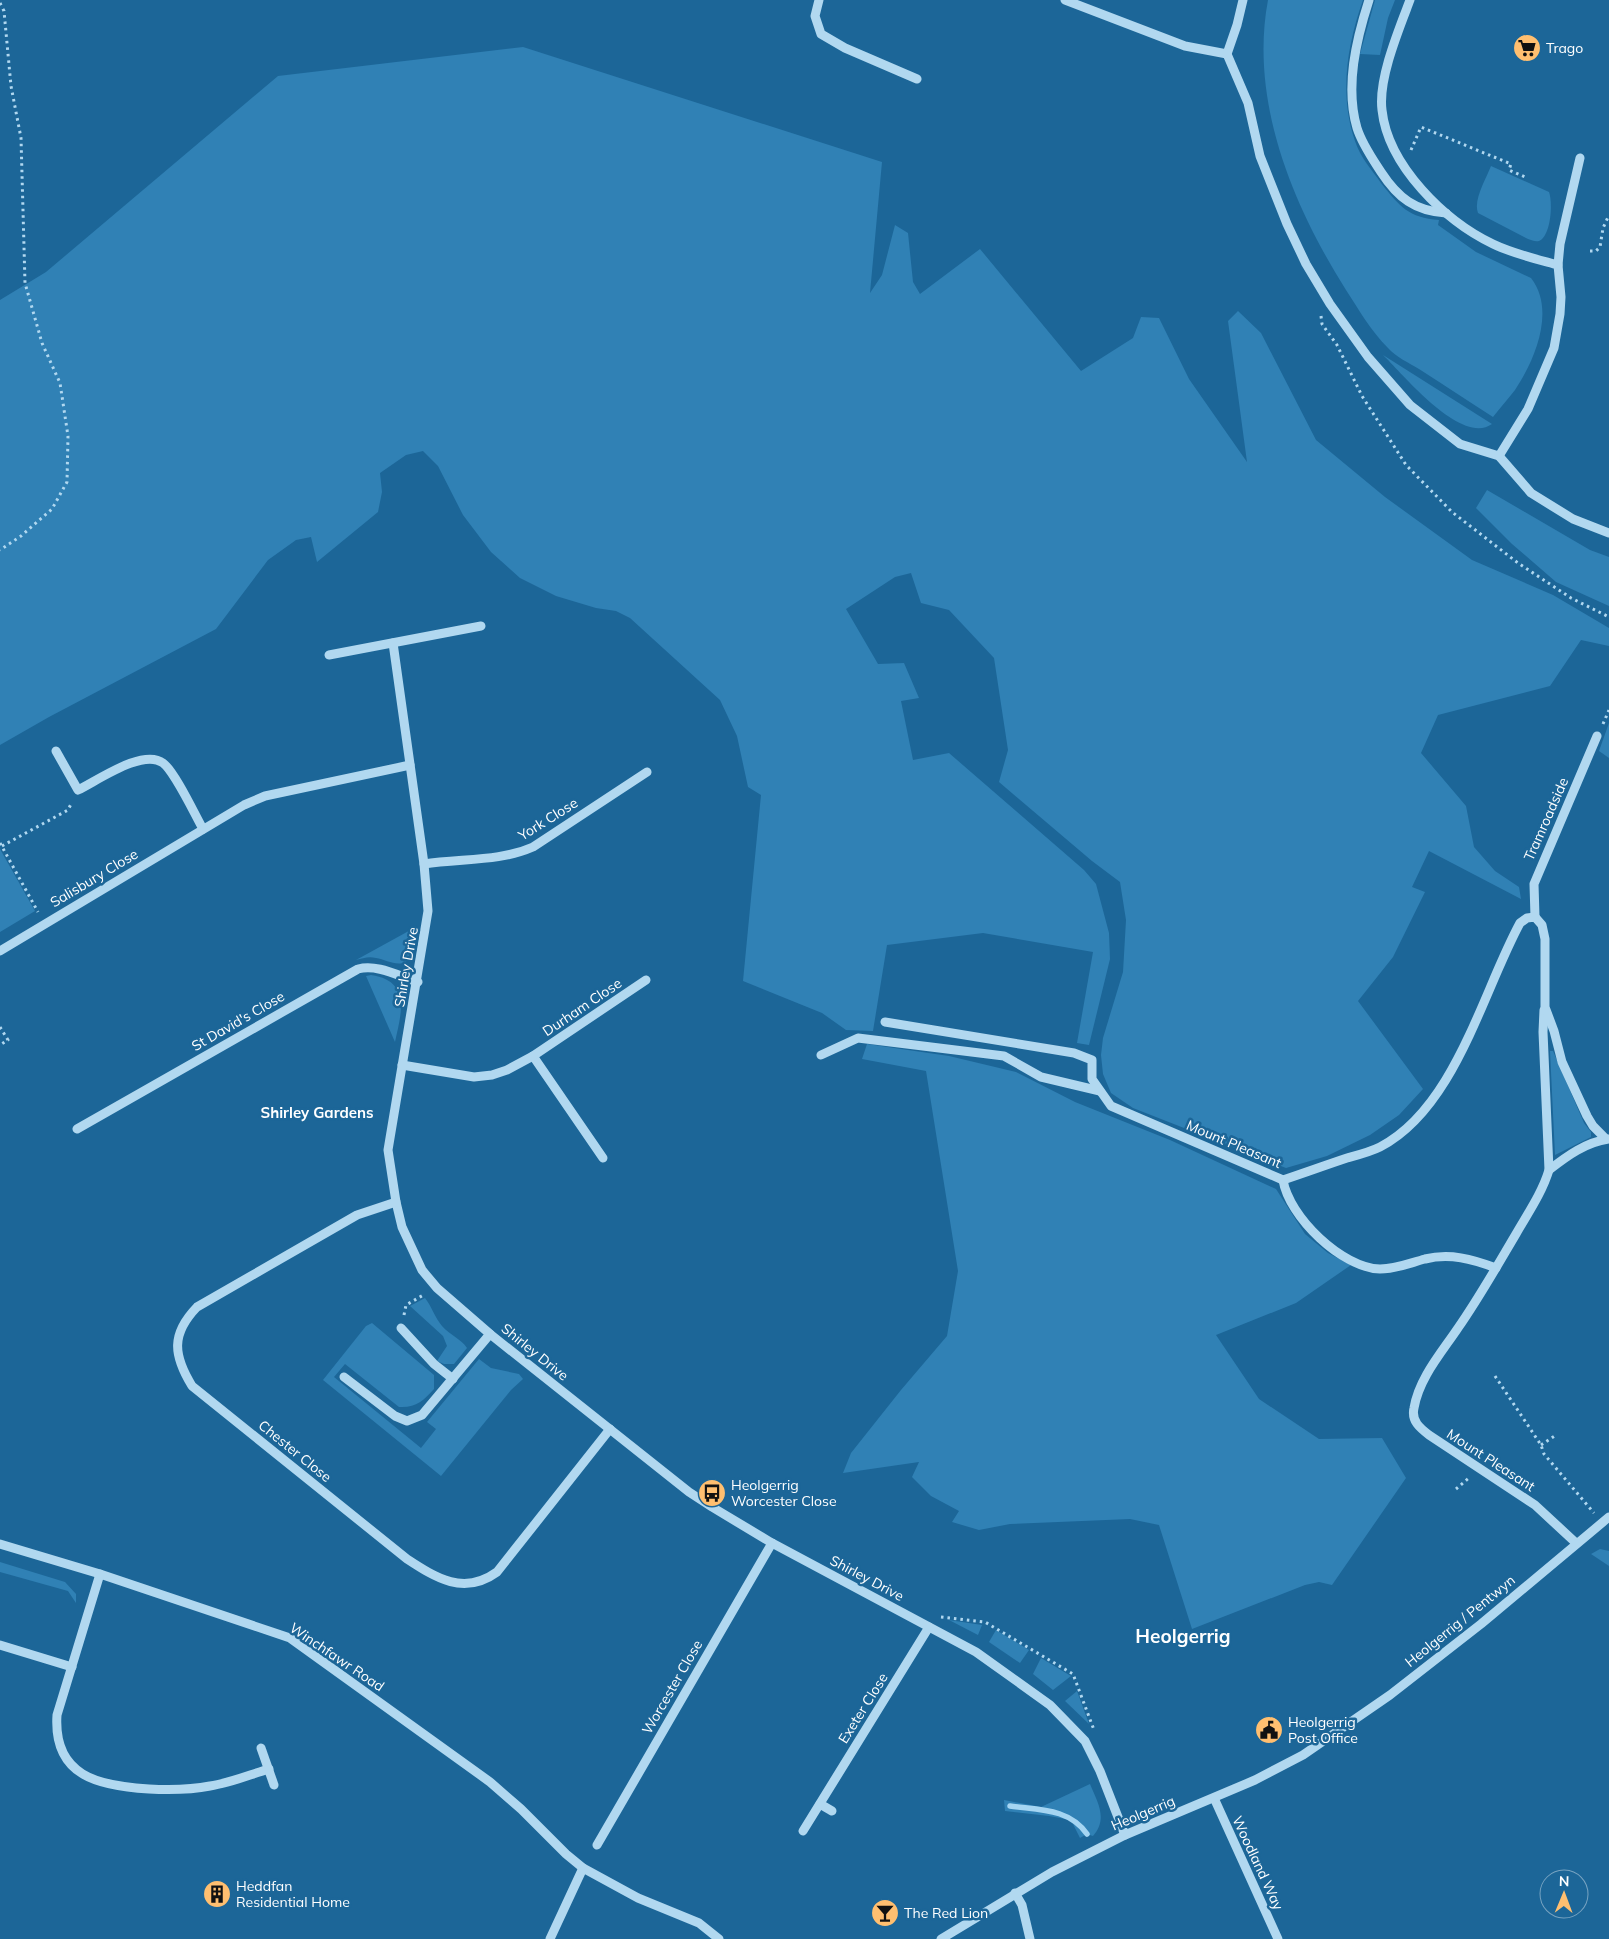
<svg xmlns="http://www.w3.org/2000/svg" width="1609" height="1939" font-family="Mulish,sans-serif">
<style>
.green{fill:#3081b5}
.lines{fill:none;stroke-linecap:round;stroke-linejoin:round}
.stream{stroke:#a5d5f2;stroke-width:5.5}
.path{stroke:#b1d8f0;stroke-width:3;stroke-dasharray:2.5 4;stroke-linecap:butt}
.minor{stroke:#b1d8f0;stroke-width:9}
.labels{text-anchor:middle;stroke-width:5;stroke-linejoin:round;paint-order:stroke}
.poi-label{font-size:14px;fill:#fff;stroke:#1c6698;text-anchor:start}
.street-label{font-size:14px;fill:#fff;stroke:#1c6698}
.neighbourhood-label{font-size:15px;font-weight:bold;fill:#fff;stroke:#1c6698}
.district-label{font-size:19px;font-weight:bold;fill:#fff;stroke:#1c6698}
</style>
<rect width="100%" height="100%" fill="#1c6698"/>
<g class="green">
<path d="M1268,0H1363C1347,45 1339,95 1355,141C1360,157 1372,170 1381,183C1399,206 1409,218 1439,220L1438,225L1476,252L1531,278C1556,310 1535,360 1515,390C1508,399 1500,408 1493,417C1468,401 1444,385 1419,369C1409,363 1396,357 1388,348C1371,331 1359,310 1346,290C1293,206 1249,101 1268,0Z"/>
<path d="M1375,0H1395L1388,18L1380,55L1360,54Z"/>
<path d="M523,47L882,162L870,293L882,275L895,225L908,233L913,282L920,294L980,249L1081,371L1133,338L1141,317L1159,318L1189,379L1247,462L1228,321L1238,311L1261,333L1316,440L1385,497L1472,560L1553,595L1609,628V646L1581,640L1550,686L1438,715L1421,753L1466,806L1474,847L1495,871L1519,887L1521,899L1429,851L1412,887L1425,892L1393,957L1358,1001L1423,1089L1399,1115L1370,1135L1327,1156L1286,1168L1133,1108L1111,1093L1103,1074L1101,1055L1103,1038L1123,972L1126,920L1120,882L1092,861L999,782L1008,750L994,658L949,610L921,603L911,573L895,577L846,609L878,664L904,663L919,698L901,701L913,760L949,753L1084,870L1096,884L1109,933L1110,959L1089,1045L1077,1043L1093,952L983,933L887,945L873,1031L846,1030L822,1013L743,981L761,795L748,787L737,736L720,700L630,618L616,611L596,608L556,596L520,578L491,552L463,515L438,466L423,451L406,455L380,473L382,492L378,512L317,562L311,537L296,540L268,560L216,629L49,717L0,745V300L46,272L278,76Z"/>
<path d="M1491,166L1549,192C1553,203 1551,236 1539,241C1535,242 1532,240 1528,239L1478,213C1473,200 1486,179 1491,166Z"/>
<path d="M1383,355L1492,424C1461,446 1403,374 1383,355Z"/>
<path d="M1487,490L1590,550L1609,557V606L1556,582L1512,544L1476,508Z"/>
<path d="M1609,723V758L1599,751Z"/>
<path d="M0,849L35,911L0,932Z"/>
<path d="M416,927C415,935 416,948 412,955C403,971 388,960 376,958C369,956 363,958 356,960Z"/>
<path d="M371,975C412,981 401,1014 395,1042L366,976Z"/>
<path d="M867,1044L949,1056L1016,1072L1075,1102L1170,1140L1276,1189L1305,1234L1328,1253L1351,1265L1296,1303L1216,1335L1259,1399L1319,1439L1382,1438L1406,1478L1332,1585L1319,1582L1305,1585L1192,1629L1159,1525L1130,1519L1010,1524L979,1530L952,1522L959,1511L931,1496L912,1477L919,1462L843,1473L851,1453L901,1390L947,1336L958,1271L926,1071L862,1059Z"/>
<path d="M1550,1051H1553L1584,1123L1591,1132V1137L1555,1155Z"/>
<path d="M425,1298C432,1307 435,1318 442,1326C450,1335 461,1339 467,1348L454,1364H444L437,1361L447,1346L443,1336L410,1306Z"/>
<path d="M372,1323L434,1375V1389C423,1401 416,1408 399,1407L345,1364L334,1377L421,1448L436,1429L427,1422L479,1359L491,1368L519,1374L523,1379L511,1390L441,1476L323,1380L366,1326Z"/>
<path d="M1600,1549L1609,1551V1566L1591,1554Z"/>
<path d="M0,1562L65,1582L76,1594V1603L68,1591L0,1572Z"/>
<path d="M949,1620L982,1625L978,1635Z"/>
<path d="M996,1630L1029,1650L1020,1663L989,1642Z"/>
<path d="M1041,1658L1071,1676L1053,1690L1033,1674Z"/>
<path d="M1077,1691L1089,1724L1065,1701Z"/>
<path d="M1090,1784C1098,1803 1108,1819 1093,1836L1087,1834L1080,1838L1071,1820L1049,1816L1005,1811L1004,1800L1041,1807Z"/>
</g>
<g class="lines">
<path class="stream" d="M1010,1806C1038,1810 1069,1808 1087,1834"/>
<g class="path">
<path d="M0,3L4,11L11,86L21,138L25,283L42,343L60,383L68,436L67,482L52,509L21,536L0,550"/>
<path d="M1411,150L1421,127L1511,164L1509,170L1525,177"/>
<path d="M1590,251H1596L1600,247L1603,228L1609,215"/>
<path d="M1321,316L1322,324L1337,345L1362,396L1406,465L1452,512L1518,563L1571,598L1609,617"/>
<path d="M1603,724L1609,710"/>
<path d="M0,843L38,912"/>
<path d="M2,846L68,810L72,802"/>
<path d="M0,1027L8,1040L0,1045"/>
<path d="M404,1315L406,1305L425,1294"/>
<path d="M1495,1376L1541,1445L1544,1454L1594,1513"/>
<path d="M1541,1445L1556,1435"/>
<path d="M1456,1489L1470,1477"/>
<path d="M941,1617L985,1622L1073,1674L1094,1730"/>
</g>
<g class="minor">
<path d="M819,0L815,16L821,34L845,48L917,79"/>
<path d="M1065,0L1185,46L1227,54"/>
<path d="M1243,0L1237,25L1227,54L1248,103L1260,156L1287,224L1306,264L1330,304L1368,357L1410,405L1460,444L1499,456L1531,493L1573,519L1609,533"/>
<path d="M1369,0C1356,40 1345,87 1357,128C1362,144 1372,158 1381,172C1398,198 1415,211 1446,213"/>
<path d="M1410,0C1399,29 1378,79 1382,110C1388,166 1445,221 1493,244C1514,254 1536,259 1558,265"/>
<path d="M1499,456L1528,409L1554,348L1560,314L1561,297L1558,265L1560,244L1580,158"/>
<path d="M393,643L424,864L428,911L388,1150L396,1202L402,1227L422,1270L437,1288L490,1334L689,1492L712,1507L772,1543L976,1652L1050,1705L1085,1741L1100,1771L1125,1835"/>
<path d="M329,655L481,626"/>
<path d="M56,751L78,790C97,781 143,748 163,763C175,772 195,815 203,829"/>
<path d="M424,864C461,858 499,862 533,847L647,772"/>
<path d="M1535,917L1534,884L1597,736"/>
<path d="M0,951L244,805L265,796L410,765"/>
<path d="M1544,1010L1543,1032L1549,1170C1542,1193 1528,1213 1516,1234C1497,1266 1479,1298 1458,1328C1442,1352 1419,1378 1414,1408C1411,1421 1420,1428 1429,1435L1535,1505L1576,1543"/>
<path d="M885,1022L1074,1053L1092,1060V1079L1111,1106L1283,1180C1304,1173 1326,1165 1347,1158C1358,1155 1370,1152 1380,1147C1455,1108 1482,993 1520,923L1527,918L1535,917L1542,925L1545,939V1007L1554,1031L1562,1062L1587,1116L1593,1126L1606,1139"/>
<path d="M821,1055L858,1038L1004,1056L1041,1077L1100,1091"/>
<path d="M533,1056L603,1158"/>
<path d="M402,1065L474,1077L492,1075L507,1070L533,1056L646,980"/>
<path d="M77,1129L358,969C378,964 398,976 418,982"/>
<path d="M1549,1170C1567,1156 1586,1142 1609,1139"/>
<path d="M1283,1180C1289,1217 1342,1268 1380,1269C1396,1269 1410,1263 1425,1259C1450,1253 1472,1259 1496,1268"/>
<path d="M396,1202L357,1215L197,1307C171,1334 173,1355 192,1386L407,1559C436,1578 464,1596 497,1572L610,1429"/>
<path d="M401,1328L434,1364L453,1379"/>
<path d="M344,1377L395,1416L407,1421L422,1415L490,1334"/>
<path d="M0,1544L100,1574L290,1638L490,1782L521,1809L566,1854L583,1868L638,1898L699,1923L719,1939"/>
<path d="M100,1574L57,1715C53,1776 98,1786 149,1789C169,1790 190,1790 210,1786C230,1783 249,1775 269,1769"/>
<path d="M0,1645L72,1667"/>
<path d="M261,1748L274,1785"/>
<path d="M1214,1798L1278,1939"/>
<path d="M820,1804L832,1811"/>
<path d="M803,1831L929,1627"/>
<path d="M597,1845L772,1543"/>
<path d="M1015,1893L1022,1905L1030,1939"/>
<path d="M550,1939L583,1868"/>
<path d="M941,1939L1052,1872L1125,1835L1255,1780L1303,1755L1390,1695L1481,1624L1609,1517"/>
</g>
</g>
<defs>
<g id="supermarket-disc" transform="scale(1.4375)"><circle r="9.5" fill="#ffbf70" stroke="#1c6698"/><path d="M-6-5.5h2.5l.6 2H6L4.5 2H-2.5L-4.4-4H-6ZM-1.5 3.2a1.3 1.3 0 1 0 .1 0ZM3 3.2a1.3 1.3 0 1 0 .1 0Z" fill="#111"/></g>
<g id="bus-disc" transform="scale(1.4375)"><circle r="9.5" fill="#ffbf70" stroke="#1c6698"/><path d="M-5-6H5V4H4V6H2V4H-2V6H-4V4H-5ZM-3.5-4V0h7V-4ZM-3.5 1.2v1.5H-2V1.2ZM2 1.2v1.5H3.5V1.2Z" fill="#111"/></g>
<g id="civic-disc" transform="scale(1.4375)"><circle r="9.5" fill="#ffbf70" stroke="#1c6698"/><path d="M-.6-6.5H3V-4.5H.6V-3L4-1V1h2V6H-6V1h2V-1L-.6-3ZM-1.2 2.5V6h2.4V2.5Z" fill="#111"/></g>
<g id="building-disc" transform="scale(1.4375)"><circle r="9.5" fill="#ffbf70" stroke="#1c6698"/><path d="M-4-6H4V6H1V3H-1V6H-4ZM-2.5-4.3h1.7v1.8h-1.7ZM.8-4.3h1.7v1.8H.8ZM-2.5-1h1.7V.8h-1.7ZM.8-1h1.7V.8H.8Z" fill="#111"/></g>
<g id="bar-disc" transform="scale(1.4375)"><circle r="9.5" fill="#ffbf70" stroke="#1c6698"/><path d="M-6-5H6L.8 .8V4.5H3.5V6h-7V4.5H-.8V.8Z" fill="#111"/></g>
</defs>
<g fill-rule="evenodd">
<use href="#supermarket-disc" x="1527" y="48"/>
<use href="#bus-disc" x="712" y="1493"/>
<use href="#civic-disc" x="1269" y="1730"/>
<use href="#building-disc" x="217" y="1894"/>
<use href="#bar-disc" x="885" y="1913"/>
</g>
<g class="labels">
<g class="poi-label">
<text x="1546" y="53">Trago</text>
<text x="731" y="1490">Heolgerrig<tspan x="731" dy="16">Worcester Close</tspan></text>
<text x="1288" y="1727">Heolgerrig<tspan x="1288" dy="16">Post Office</tspan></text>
<text x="236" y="1891">Heddfan<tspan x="236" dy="16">Residential Home</tspan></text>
<text x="904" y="1918">The Red Lion</text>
</g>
<g class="street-label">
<text transform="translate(548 819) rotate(-32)" y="5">York Close</text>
<text transform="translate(1546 819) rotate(-66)" y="5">Tramroadside</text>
<text transform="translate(94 878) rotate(-31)" y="5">Salisbury Close</text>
<text transform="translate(406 967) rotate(-80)" y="5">Shirley Drive</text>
<text transform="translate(582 1007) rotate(-34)" y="5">Durham Close</text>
<text transform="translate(238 1021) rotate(-30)" y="5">St David's Close</text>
<text transform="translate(1234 1144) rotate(23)" y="5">Mount Pleasant</text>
<text transform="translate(535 1352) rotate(39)" y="5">Shirley Drive</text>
<text transform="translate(295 1451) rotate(39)" y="5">Chester Close</text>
<text transform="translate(1491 1460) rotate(33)" y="5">Mount Pleasant</text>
<text transform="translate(867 1578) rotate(28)" y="5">Shirley Drive</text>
<text transform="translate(1460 1621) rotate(-39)" y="5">Heolgerrig / Pentwyn</text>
<text transform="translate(337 1657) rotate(34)" y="5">Winchfawr Road</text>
<text transform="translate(672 1687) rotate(-60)" y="5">Worcester Close</text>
<text transform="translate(863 1708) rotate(-58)" y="5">Exeter Close</text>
<text transform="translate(1143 1813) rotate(-23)" y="5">Heolgerrig</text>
<text transform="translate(1258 1863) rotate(65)" y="5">Woodland Way</text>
</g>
<g class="neighbourhood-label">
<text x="317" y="1118">Shirley Gardens</text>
</g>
<g class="district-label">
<text x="1183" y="1643">Heolgerrig</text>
</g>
</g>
<g transform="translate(1564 1894) rotate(1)"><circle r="24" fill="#1c6698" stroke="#77a3c1"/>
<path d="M0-4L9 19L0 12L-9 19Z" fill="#ffbf70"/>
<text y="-8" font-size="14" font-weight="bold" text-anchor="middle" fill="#ffffff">N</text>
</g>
</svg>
